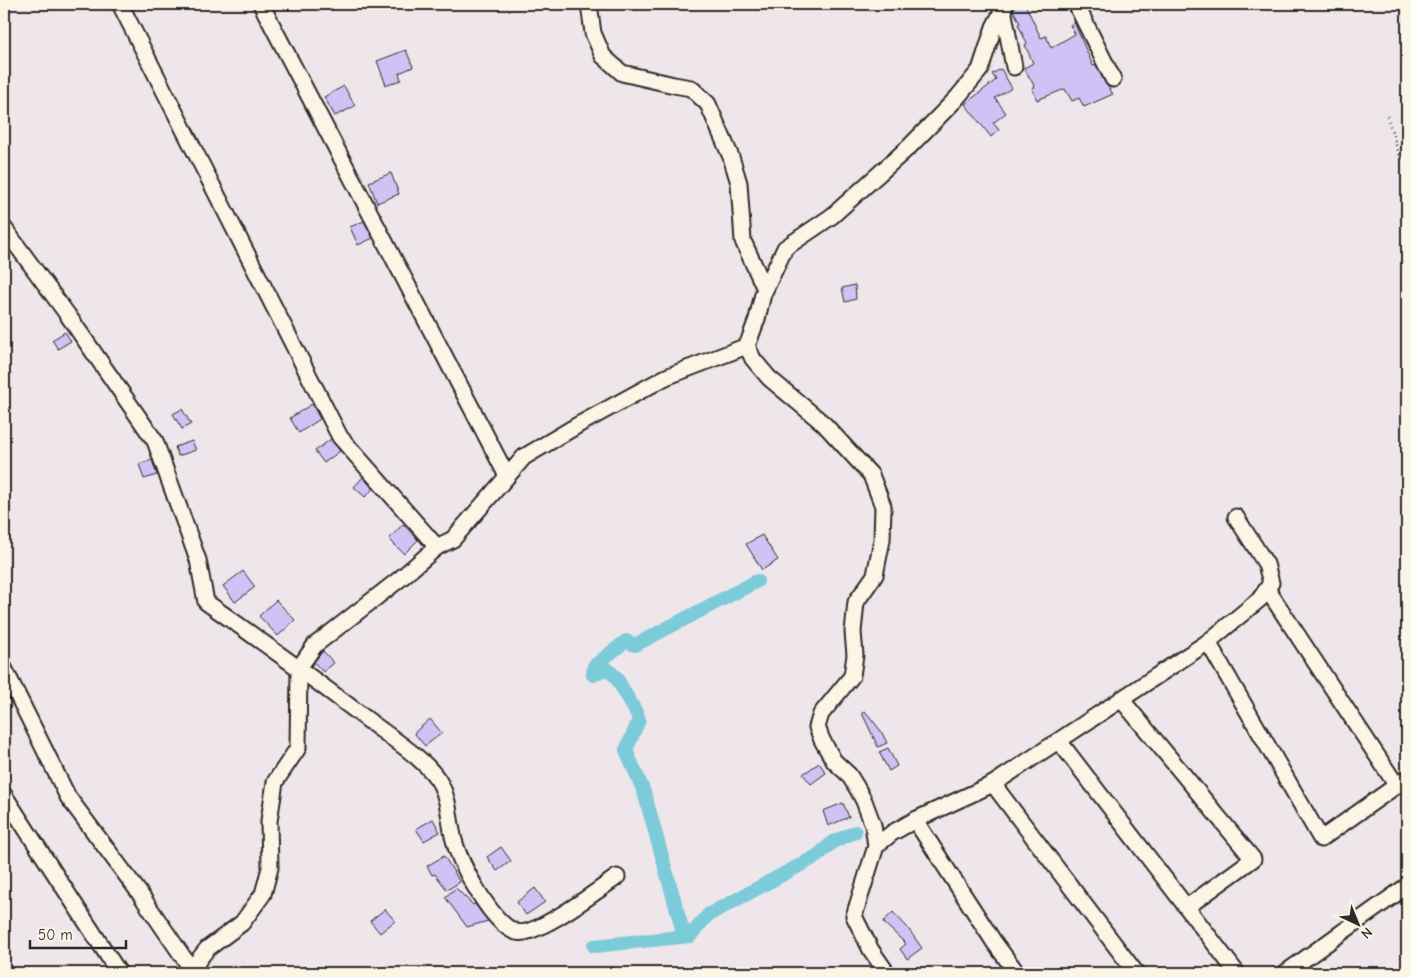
<svg xmlns="http://www.w3.org/2000/svg" width="1411" height="977" font-family="'Comic Neue',sans-serif">
<style>
.lines{fill:none;stroke-linecap:round;stroke-linejoin:round}
.canal{stroke:#7ccbd9;stroke-width:14}
.building{fill:#cfc3f5;stroke:#2b2b2b}
.minor-casing{stroke:#2b2b2b;stroke-width:19}
.path{stroke:#2b2b2b;stroke-width:2.5;stroke-dasharray:1 4;stroke-linecap:butt}
.minor{stroke:#fcf5e5;stroke-width:15}
</style>
<rect width="100%" height="100%" fill="#eee6ea"/>
<filter id="ink" filterUnits="userSpaceOnUse"><feTurbulence type="fractalNoise" baseFrequency=".02" numOctaves="2"/><feDisplacementMap in="SourceGraphic" scale="10" xChannelSelector="R" yChannelSelector="G"/><feConvolveMatrix kernelMatrix="1 2 1 2 8 2 1 2 1" color-interpolation-filters="sRGB"/></filter>
<g filter="url(#ink)">
<g class="lines">
<g class="canal">
<path d="M690,936L682,928L644,792L626,750L639,720L637,714L616,677L606,668L593,675L594,666L626,641L635,645L757,581"/>
<path d="M594,946L690,936L708,915L817,856L833,842L855,832"/>
</g>
</g>
<g class="building">
<path d="M1017,4H1025L1041,38L1046,36L1051,48L1075,34L1070,25L1074,22L1093,66L1096,65L1105,83L1113,94L1084,107L1079,98L1072,101L1065,89L1037,100L1032,88L1035,87L1024,68L1033,63L1025,45L1027,44L1018,24L1020,23L1013,10Z"/>
<path d="M406,50L413,67L399,73L401,80L386,85L377,61Z"/>
<path d="M1001,69L1012,88L995,98L1006,113L993,123L999,130L991,137L965,104L996,80L992,74Z"/>
<path d="M344,86L355,106L335,116L324,97Z"/>
<path d="M391,173L399,194L377,203L369,182Z"/>
<path d="M364,221L373,238L358,245L350,227Z"/>
<path d="M855,285L856,299L845,302L842,288Z"/>
<path d="M65,332L71,341L58,349L52,340Z"/>
<path d="M312,404L320,419L299,433L290,418Z"/>
<path d="M182,409L191,424L182,429L173,414Z"/>
<path d="M331,439L340,451L324,463L315,451Z"/>
<path d="M192,441L196,450L178,456L175,447Z"/>
<path d="M152,460L157,475L144,479L139,464Z"/>
<path d="M363,477L373,489L365,497L354,487Z"/>
<path d="M403,524L418,540L404,554L389,539Z"/>
<path d="M762,535L778,560L762,570L746,544Z"/>
<path d="M243,571L255,587L235,602L223,586Z"/>
<path d="M276,600L295,620L278,636L259,616Z"/>
<path d="M323,651L334,663L323,672L314,662Z"/>
<path d="M865,711L881,731L887,743L878,747L862,713Z"/>
<path d="M430,719L442,733L425,746L414,733Z"/>
<path d="M888,748L897,766L889,771L879,752Z"/>
<path d="M819,763L826,773L811,784L803,774Z"/>
<path d="M843,803L849,817L828,826L823,811Z"/>
<path d="M433,819L440,832L424,841L416,829Z"/>
<path d="M501,847L511,861L497,871L487,857Z"/>
<path d="M444,856L460,882L447,890L435,874L432,875L427,866Z"/>
<path d="M456,888L473,905L475,904L488,921L467,927L445,897Z"/>
<path d="M535,888L545,902L526,915L517,902Z"/>
<path d="M385,909L395,921L380,933L370,921Z"/>
<path d="M893,912L907,927L922,948L907,959L900,949L906,944L883,922Z"/>
</g>
<g class="lines">
<g class="minor-casing">
<g id="minor">
<path d="M120,4L340,437L437,547"/>
<path d="M261,4L507,476"/>
<path d="M589,4L593,33L603,56L622,73L674,85L691,88L708,104L731,157L739,183L743,241L765,289"/>
<path d="M1076,4L1113,79"/>
<path d="M1003,9L1014,67"/>
<path d="M4,228L67,314L155,441L198,560L206,602C264,643 321,684 377,727C396,741 431,764 441,785C450,802 449,822 454,840C460,864 492,924 516,932C536,938 599,889 617,877"/>
<path d="M747,346L753,359L769,378L824,424L871,475L883,506L882,540L875,575L856,602L853,632L855,655L852,676L821,714L817,727L822,740L834,761L849,775L857,788L864,801L873,825L876,846L854,916L871,950L887,973"/>
<path d="M1267,589L1397,786"/>
<path d="M1208,642L1321,839L1407,778"/>
<path d="M4,668L68,797L138,891L194,973"/>
<path d="M1121,699L1253,859L1187,907"/>
<path d="M1059,741L1237,973"/>
<path d="M993,784L1136,973"/>
<path d="M4,795L119,973"/>
<path d="M915,820L994,942L1017,973"/>
<path d="M876,846L892,833L915,820L993,784L1208,642L1260,599L1271,583L1266,564L1236,517"/>
<path d="M198,973L196,963L207,949L242,923L263,894L270,868L269,821L275,782L298,748L299,668L315,645L401,578L437,547L453,539L524,457L578,425L666,377L747,346L757,319L763,294L785,248L832,216L910,146L956,99L980,70L994,27L1006,4"/>
<path d="M1285,973L1407,886"/>
</g>
</g>
<path class="path" d="M1387,116L1399,154L1407,163"/>
<use href="#minor" class="minor"/>
</g>
</g>
<rect width="1411" height="977" fill="none" stroke="#fcf5e5" stroke-width="20"/>
<rect x="10" y="10" width="1391" height="957" fill="none" stroke="#2b2b2b" stroke-width="2" filter="url(#ink)"/>
<g transform="translate(1358 924) rotate(136)" stroke="#fcf5e5" stroke-width="4" paint-order="stroke">
<path d="M0-4L9 19L0 12L-9 19Z" fill="#2b2b2b"/>
<text y="-8" font-size="14" font-weight="bold" text-anchor="middle" fill="#2b2b2b">N</text>
</g>
<path d="M30 940v8h96v-8" fill="none" stroke="#2b2b2b" stroke-width="2.5"/>
<text x="38" y="940" font-size="15" fill="#2b2b2b" stroke="#fcf5e5" stroke-width="4" paint-order="stroke">50 m</text>
</svg>
